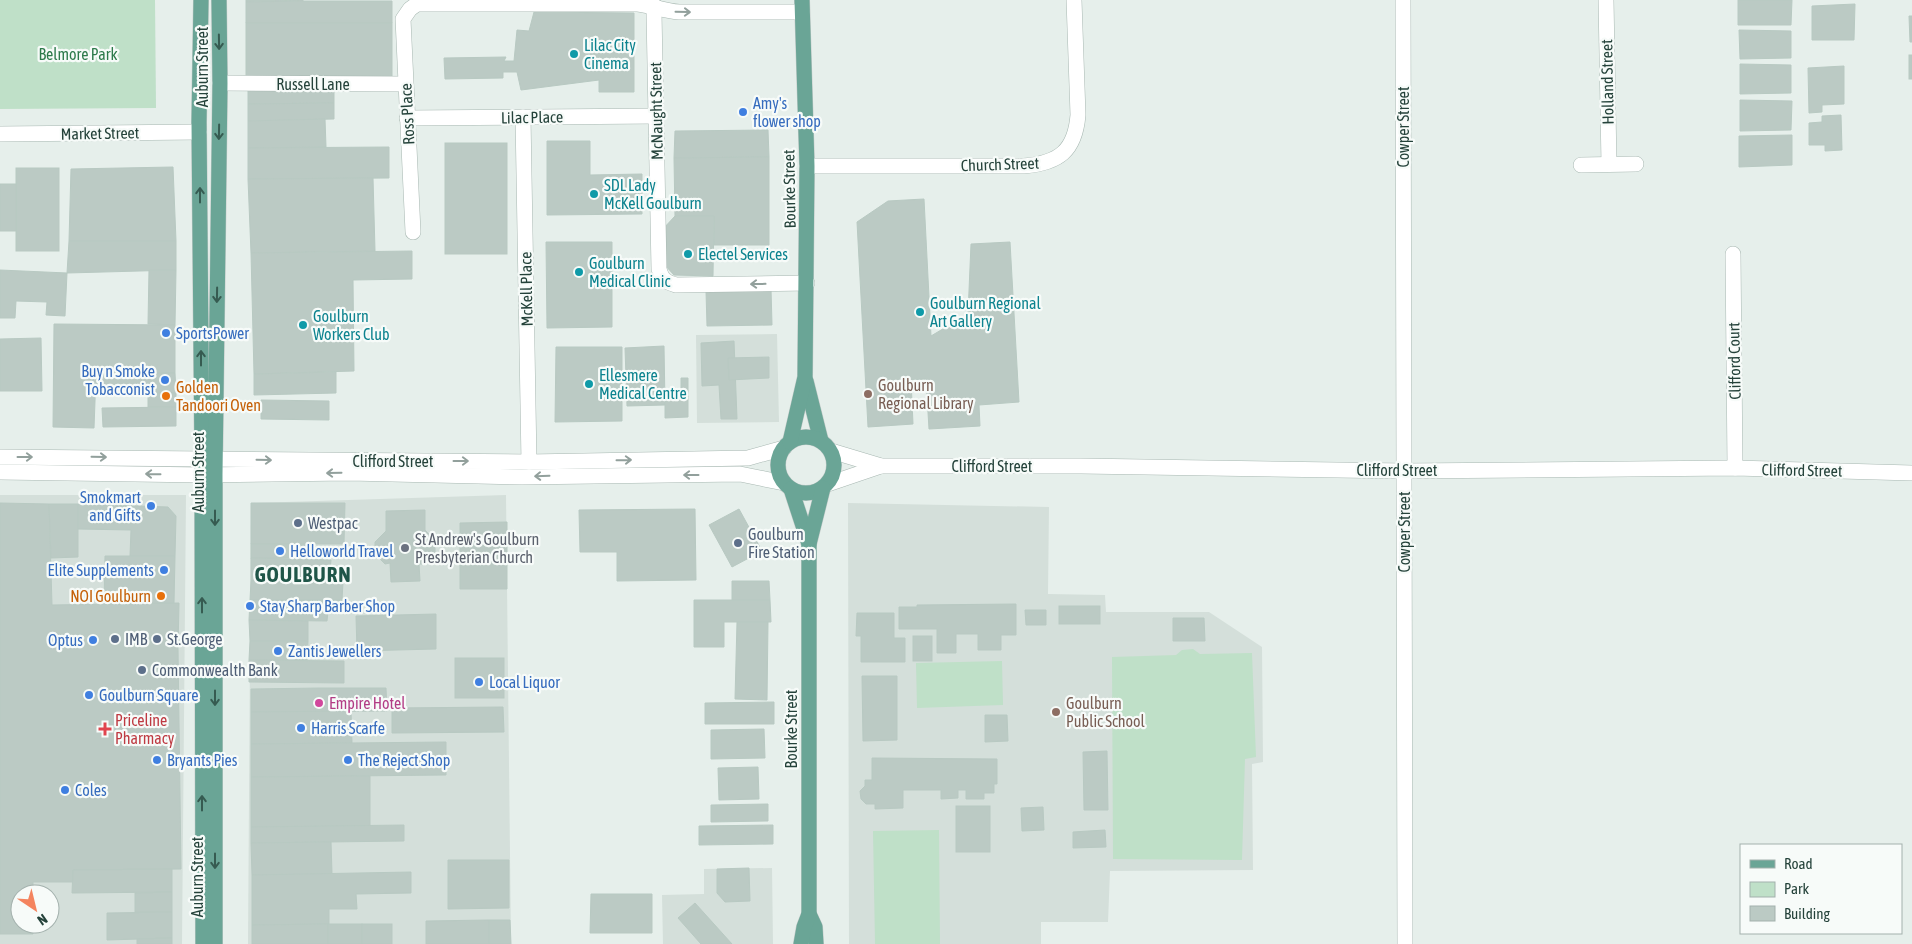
<svg xmlns="http://www.w3.org/2000/svg" width="1912" height="944" font-family="'Asap Condensed',sans-serif">
<style>
.built{fill:#d4dfda;fill-rule:evenodd}
.green{fill:#bfe0c8}
.building{fill:#bbcac4;stroke:#b8c9c2}
.lines{fill:none;stroke-linecap:round;stroke-linejoin:round}
.minor-casing{stroke:#a8b8b2;stroke-width:16}
.major-casing{stroke:#c2cac8;stroke-width:16}
.minor{stroke:#fff;stroke-width:15}
.major{stroke:#6aa596;stroke-width:15}
.oneway{stroke:#92a09c}
.oneway2{stroke:#365b51}
.culture-dot{fill:#0f9aa8;stroke:#f7fbf9;stroke-width:2}
.shop-dot{fill:#3f7fe0;stroke:#f7fbf9;stroke-width:2}
.education-dot{fill:#8d6e63;stroke:#f7fbf9;stroke-width:2}
.food-dot{fill:#e8710a;stroke:#f7fbf9;stroke-width:2}
.service-dot{fill:#5c6f8a;stroke:#f7fbf9;stroke-width:2}
.worship-dot{fill:#6b7280;stroke:#f7fbf9;stroke-width:2}
.hotel-dot{fill:#d1479c;stroke:#f7fbf9;stroke-width:2}
.health-dot{fill:#e0444e;stroke:#f7fbf9;stroke-width:2}
.labels{text-anchor:middle;stroke-width:4.5;stroke-linejoin:round;paint-order:stroke}
.culture-label{font-size:16px;fill:#0d838f;stroke:#f7fbf9;text-anchor:start}
.park-label{font-size:16px;fill:#2d7a4b;stroke:#f7fbf9}
.street-label{font-size:16px;fill:#24423a;stroke:#f7fbf9}
.shop-label{font-size:16px;fill:#366cbe;stroke:#f7fbf9;text-anchor:start}
.education-label{font-size:16px;fill:#785e54;stroke:#f7fbf9;text-anchor:start}
.food-label{font-size:16px;fill:#c56008;stroke:#f7fbf9;text-anchor:start}
.service-label{font-size:16px;fill:#4e5e75;stroke:#f7fbf9;text-anchor:start}
.worship-label{font-size:16px;fill:#5b616d;stroke:#f7fbf9;text-anchor:start}
.hotel-label{font-size:16px;fill:#b23c85;stroke:#f7fbf9;text-anchor:start}
.health-label{font-size:16px;fill:#be3a42;stroke:#f7fbf9;text-anchor:start}
.district-label{font-size:21px;font-weight:bold;letter-spacing:1px;fill:#1f5548;stroke:#f7fbf9}
</style>
<rect width="100%" height="100%" fill="#e6efeb"/>
<g class="built">
<path d="M777,334L779,422L697,423L696,335Z"/>
<path d="M0,495H186L182,944H0ZM20,894H50V924H20Z"/>
<path d="M506,495L511,944H248L251,503Z"/>
<path d="M848,503L1049,507L1048,594L1105,595L1106,612H1209L1262,647L1263,762L1252,764L1253,870L1110,871L1108,922H1041V944H849Z"/>
<path d="M772,868L773,944H663L662,895L704,894V869Z"/>
</g>
<g class="green">
<path d="M0,0H155L156,108L0,109Z"/>
<path d="M1193,649L1200,654L1252,653L1256,757L1245,759L1242,860L1113,859L1112,657L1176,655L1182,650Z"/>
<path d="M1002,661L1003,705L917,708L916,663Z"/>
<path d="M939,830L940,944H875L873,831Z"/>
</g>
<g class="building">
<path d="M246,0H303V1L246,2Z"/>
<path d="M1738,0H1792L1791,25H1738Z"/>
<path d="M303,1H392V23H246V2Z"/>
<path d="M1855,4L1854,40H1812V6Z"/>
<path d="M534,12L634,13V92H599V80L521,90L517,72H503V78L445,79L444,58L506,57L504,61H514L517,30L529,31Z"/>
<path d="M1909,16H1912V42H1910Z"/>
<rect x="246" y="23" width="146" height="54"/>
<path d="M1739,30L1791,31V58L1740,59Z"/>
<rect x="1909" y="55" width="3" height="24"/>
<path d="M1740,64L1791,65V93L1740,94Z"/>
<path d="M1844,66V104L1822,105V112L1809,113L1808,68Z"/>
<path d="M334,89V103L248,104V90Z"/>
<path d="M1740,100L1792,101L1791,130L1740,131Z"/>
<path d="M334,103V119L248,121V104Z"/>
<path d="M1841,115L1842,150L1825,151V145H1809V123L1822,122V116Z"/>
<path d="M325,119L326,147L248,148V121Z"/>
<path d="M768,130L769,157L674,158L675,131Z"/>
<path d="M1792,135V165L1739,167V136Z"/>
<path d="M547,141H590V175L642,174V214L547,215Z"/>
<rect x="445" y="143" width="62" height="111"/>
<path d="M389,147V178L248,179V148Z"/>
<path d="M769,157V245H714V216H675L674,158Z"/>
<path d="M173,167L176,241H69L71,169Z"/>
<rect x="16" y="168" width="43" height="83"/>
<path d="M373,178L375,251L251,253L248,179Z"/>
<rect x="0" y="184" width="16" height="47"/>
<path d="M924,199L931,336L968,314L971,244L1010,242L1019,402L979,405L980,426L929,429L926,379L911,380L913,424L868,427L857,222L888,201Z"/>
<path d="M675,216H714L713,276L674,275L663,263V229Z"/>
<path d="M69,241H176V270L67,273Z"/>
<path d="M546,242H612V327L547,328Z"/>
<path d="M412,251V279L353,280L354,371L254,374L251,253Z"/>
<path d="M0,270L67,273L65,316L46,315L47,302L16,301L15,318H0Z"/>
<path d="M149,270H176L175,325L148,324Z"/>
<path d="M771,289L772,325L707,326L706,291Z"/>
<path d="M54,324L175,325V373L96,374L94,428L53,427Z"/>
<path d="M41,338L42,391H0V339Z"/>
<path d="M734,341L737,419H721L719,385L702,386L701,343Z"/>
<path d="M664,346L665,405L627,406L625,348Z"/>
<path d="M556,347H622V421L555,422Z"/>
<path d="M769,357V378L729,380L728,358Z"/>
<path d="M336,372V393L254,395V374Z"/>
<path d="M175,373L176,393L96,394V374Z"/>
<path d="M681,378H688V417L665,418V395H681Z"/>
<rect x="148" y="393" width="28" height="14"/>
<path d="M261,400L329,401V420L261,419Z"/>
<path d="M176,407V426L103,427L102,408Z"/>
<path d="M0,503L49,504L52,605L179,603L178,648L181,869L73,870V882H33V894H20V924H33V934H0Z"/>
<path d="M251,503H345L344,544H251Z"/>
<path d="M49,504H78V557L51,558Z"/>
<path d="M78,504L168,507L176,516L175,556H130L131,530L78,529Z"/>
<path d="M695,509L696,580L617,581V552H580L579,510Z"/>
<path d="M739,509L762,551L732,567L709,525Z"/>
<path d="M425,510V530L435,541V554L426,564H419L420,581L391,582L390,563L385,564L375,554V542L386,531V511Z"/>
<path d="M507,522V589H460V523Z"/>
<rect x="251" y="544" width="58" height="14"/>
<path d="M105,556H175L174,603L104,604Z"/>
<path d="M251,558L331,560L330,570L251,569Z"/>
<path d="M251,569L315,570L314,581H251Z"/>
<path d="M251,581L343,582L342,600H250Z"/>
<path d="M732,581H769L770,600H732Z"/>
<path d="M250,600H342L343,611H328L327,621L249,620Z"/>
<path d="M694,600H770L771,622H724V647H694Z"/>
<path d="M1016,604V635H1001V650H978V634H956V653H937V629H899V607H917V605Z"/>
<rect x="1059" y="606" width="41" height="18"/>
<path d="M1025,610H1046V625H1026Z"/>
<path d="M857,613H894V638H905V662H861V636H856Z"/>
<path d="M436,614V649L357,651L356,616Z"/>
<path d="M1173,618H1204L1205,641H1173Z"/>
<path d="M249,620L308,621V641H250Z"/>
<path d="M737,622H768L767,700L735,699Z"/>
<rect x="913" y="636" width="19" height="25"/>
<path d="M250,641H308L307,660H249Z"/>
<rect x="455" y="658" width="49" height="40"/>
<path d="M249,660L344,661V683L249,682Z"/>
<path d="M862,676H897V740L863,741Z"/>
<path d="M319,688H386L387,711L251,712V689Z"/>
<path d="M774,702V724H705V703Z"/>
<path d="M503,707L504,732L392,733V708Z"/>
<path d="M351,711L352,743L251,744V712Z"/>
<path d="M985,715H1007L1008,741L985,742Z"/>
<path d="M764,729L765,758L711,759V730Z"/>
<path d="M446,742V775L251,777V744Z"/>
<path d="M1107,751L1108,810H1084L1083,752Z"/>
<path d="M872,758L997,759V784H994V793H984V799H966V790H958V798L941,799V790H903V808L875,809V804H866L861,799L860,791L865,786V780H872Z"/>
<path d="M758,767L759,799L719,800L718,768Z"/>
<path d="M370,776V826L251,827V777Z"/>
<path d="M768,804V821L711,822V805Z"/>
<rect x="956" y="806" width="34" height="46"/>
<path d="M1043,807L1044,830L1022,831L1021,808Z"/>
<path d="M404,825V841L251,843V827Z"/>
<path d="M773,825V844L699,845V826Z"/>
<path d="M1105,830L1106,847L1073,848V832Z"/>
<path d="M331,842L332,874L252,875L251,843Z"/>
<path d="M448,860H509V908L448,909Z"/>
<path d="M749,868L750,901L725,902L717,893V869Z"/>
<path d="M172,869V892L72,893L73,870Z"/>
<path d="M411,872V893L356,894L357,909H329V924L252,925V875Z"/>
<path d="M172,892V912H135V893Z"/>
<path d="M591,894H652V933H590Z"/>
<path d="M695,903L732,944H701L678,918Z"/>
<path d="M172,912V938L107,940V913Z"/>
<path d="M489,920V944H426V921Z"/>
<path d="M489,920H510L511,944H489Z"/>
<path d="M328,924V944H252V925Z"/>
<rect x="328" y="924" width="34" height="20"/>
<rect x="362" y="924" width="30" height="20"/>
<path d="M172,938V944H137V939Z"/>
</g>
<g class="lines">
<g class="minor-casing">
<g id="minor">
<path d="M1403,0L1405,944"/>
<path d="M1606,0L1609,164"/>
<path d="M656,7L654,13L659,269C662,280 666,282 676,285L807,283"/>
<path d="M220,83L405,84"/>
<path d="M523,117L529,462"/>
<path d="M407,118L657,116"/>
<path d="M0,134L199,132"/>
<path d="M1581,165L1636,164"/>
<path d="M807,166H1024C1059,163 1075,151 1078,115L1074,0"/>
<path d="M413,232L403,19L410,9L417,4H638C652,6 665,11 679,12H802"/>
<path d="M1733,254L1735,468"/>
<path d="M831,451L881,466H1081L1404,471L1735,468L1912,473"/>
<path d="M0,457L529,462L748,458L784,448"/>
<path d="M0,472L202,475L349,473L522,477L740,474L784,483"/>
<path d="M828,484L881,466"/>
</g>
</g>
<g class="major-casing">
<g id="major">
<path d="M201,0L199,122L202,459L203,944"/>
<path d="M806,381L821,441"/>
<circle cx="806" cy="465" r="28"/>
<path d="M790,442L805,377L807,166L802,0"/>
<path d="M791,489L809,544"/>
<path d="M809,914L815,927L816,944"/>
<path d="M215,944V475L220,83L219,0"/>
<path d="M801,944L804,927L809,914V544L823,488"/>
</g>
</g>
<use href="#minor" class="minor"/>
<use href="#major" class="major"/>
</g>
<defs><path id="oneway-shaft" d="M-6 0H5M1.5-3L5.5 0L1.5 3" fill="none" stroke-width="1.6" stroke-linecap="round" stroke-linejoin="round" transform="scale(1.25)"/></defs>
<g class="oneway">
<use href="#oneway-shaft" transform="translate(683 12) rotate(1)"/>
<use href="#oneway-shaft" transform="translate(758 284) rotate(179)"/>
<use href="#oneway-shaft" transform="translate(25 457)"/>
<use href="#oneway-shaft" transform="translate(99 457) rotate(1)"/>
<use href="#oneway-shaft" transform="translate(264 460) rotate(1)"/>
<use href="#oneway-shaft" transform="translate(624 460) rotate(-1)"/>
<use href="#oneway-shaft" transform="translate(461 461)"/>
<use href="#oneway-shaft" transform="translate(334 473) rotate(179)"/>
<use href="#oneway-shaft" transform="translate(153 474) rotate(-179)"/>
<use href="#oneway-shaft" transform="translate(691 475) rotate(180)"/>
<use href="#oneway-shaft" transform="translate(542 476) rotate(178)"/>
</g>
<g class="oneway2">
<use href="#oneway-shaft" transform="translate(219 42) rotate(89)"/>
<use href="#oneway-shaft" transform="translate(219 132) rotate(91)"/>
<use href="#oneway-shaft" transform="translate(200 195) rotate(-90)"/>
<use href="#oneway-shaft" transform="translate(217 295) rotate(91)"/>
<use href="#oneway-shaft" transform="translate(201 358) rotate(-90)"/>
<use href="#oneway-shaft" transform="translate(215 518) rotate(90)"/>
<use href="#oneway-shaft" transform="translate(202 605) rotate(-90)"/>
<use href="#oneway-shaft" transform="translate(215 698) rotate(90)"/>
<use href="#oneway-shaft" transform="translate(202 803) rotate(-90)"/>
<use href="#oneway-shaft" transform="translate(215 861) rotate(90)"/>
</g>
<g class="culture-dot">
<circle cx="574" cy="54" r="5"/>
<circle cx="594" cy="194" r="5"/>
<circle cx="688" cy="254" r="5"/>
<circle cx="579" cy="272" r="5"/>
<circle cx="920" cy="312" r="5"/>
<circle cx="303" cy="325" r="5"/>
<circle cx="589" cy="384" r="5"/>
</g>
<g class="shop-dot">
<circle cx="743" cy="112" r="5"/>
<circle cx="166" cy="333" r="5"/>
<circle cx="165" cy="380" r="5"/>
<circle cx="151" cy="506" r="5"/>
<circle cx="280" cy="551" r="5"/>
<circle cx="164" cy="570" r="5"/>
<circle cx="250" cy="606" r="5"/>
<circle cx="93" cy="640" r="5"/>
<circle cx="278" cy="651" r="5"/>
<circle cx="479" cy="682" r="5"/>
<circle cx="89" cy="695" r="5"/>
<circle cx="301" cy="728" r="5"/>
<circle cx="157" cy="760" r="5"/>
<circle cx="348" cy="760" r="5"/>
<circle cx="65" cy="790" r="5"/>
</g>
<g class="education-dot">
<circle cx="868" cy="394" r="5"/>
<circle cx="1056" cy="712" r="5"/>
</g>
<g class="food-dot">
<circle cx="166" cy="396" r="5"/>
<circle cx="161" cy="596" r="5"/>
</g>
<g class="service-dot">
<circle cx="298" cy="523" r="5"/>
<circle cx="738" cy="543" r="5"/>
<circle cx="115" cy="639" r="5"/>
<circle cx="157" cy="639" r="5"/>
<circle cx="142" cy="670" r="5"/>
</g>
<circle class="worship-dot" cx="405" cy="548" r="5"/>
<circle class="hotel-dot" cx="319" cy="703" r="5"/>
<path class="health-dot" d="M102.5 721.5h5v5h5v5h-5v5h-5v-5h-5v-5h5z"/>
<g class="labels">
<g class="culture-label">
<text x="584" y="51">Lilac City<tspan x="584" dy="18">Cinema</tspan></text>
<text x="604" y="191">SDL Lady<tspan x="604" dy="18">McKell Goulburn</tspan></text>
<text x="698" y="260">Electel Services</text>
<text x="589" y="269">Goulburn<tspan x="589" dy="18">Medical Clinic</tspan></text>
<text x="930" y="309">Goulburn Regional<tspan x="930" dy="18">Art Gallery</tspan></text>
<text x="313" y="322">Goulburn<tspan x="313" dy="18">Workers Club</tspan></text>
<text x="599" y="381">Ellesmere<tspan x="599" dy="18">Medical Centre</tspan></text>
</g>
<g class="park-label">
<text x="78" y="60">Belmore Park</text>
</g>
<g class="street-label">
<text transform="translate(202 67) rotate(-90)" y="6">Auburn Street</text>
<text transform="translate(1607 82) rotate(-91)" y="6">Holland Street</text>
<text x="313" y="90">Russell Lane</text>
<text transform="translate(656 111) rotate(-91)" y="6">McNaught Street</text>
<text transform="translate(407 114) rotate(-93)" y="6">Ross Place</text>
<text transform="translate(532 117) rotate(-1)" y="6">Lilac Place</text>
<text transform="translate(1403 127) rotate(-90)" y="6">Cowper Street</text>
<text transform="translate(100 133) rotate(-1)" y="6">Market Street</text>
<text transform="translate(1000 164) rotate(-2)" y="6">Church Street</text>
<text transform="translate(789 189) rotate(-91)" y="6">Bourke Street</text>
<text transform="translate(526 289) rotate(-91)" y="6">McKell Place</text>
<text transform="translate(1734 361) rotate(-91)" y="6">Clifford Court</text>
<text x="393" y="467">Clifford Street</text>
<text x="992" y="472">Clifford Street</text>
<text x="1397" y="476">Clifford Street</text>
<text transform="translate(1802 470) rotate(1)" y="6">Clifford Street</text>
<text transform="translate(198 472) rotate(-90)" y="6">Auburn Street</text>
<text transform="translate(1404 532) rotate(-90)" y="6">Cowper Street</text>
<text transform="translate(791 729) rotate(-90)" y="6">Bourke Street</text>
<text transform="translate(197 877) rotate(-90)" y="6">Auburn Street</text>
</g>
<g class="shop-label">
<text x="753" y="109">Amy's<tspan x="753" dy="18">flower shop</tspan></text>
<text x="176" y="339">SportsPower</text>
<text x="155" y="377" text-anchor="end">Buy n Smoke<tspan x="155" dy="18">Tobacconist</tspan></text>
<text x="141" y="503" text-anchor="end">Smokmart<tspan x="141" dy="18">and Gifts</tspan></text>
<text x="290" y="557">Helloworld Travel</text>
<text x="154" y="576" text-anchor="end">Elite Supplements</text>
<text x="260" y="612">Stay Sharp Barber Shop</text>
<text x="83" y="646" text-anchor="end">Optus</text>
<text x="288" y="657">Zantis Jewellers</text>
<text x="489" y="688">Local Liquor</text>
<text x="99" y="701">Goulburn Square</text>
<text x="311" y="734">Harris Scarfe</text>
<text x="167" y="766">Bryants Pies</text>
<text x="358" y="766">The Reject Shop</text>
<text x="75" y="796">Coles</text>
</g>
<g class="education-label">
<text x="878" y="391">Goulburn<tspan x="878" dy="18">Regional Library</tspan></text>
<text x="1066" y="709">Goulburn<tspan x="1066" dy="18">Public School</tspan></text>
</g>
<g class="food-label">
<text x="176" y="393">Golden<tspan x="176" dy="18">Tandoori Oven</tspan></text>
<text x="151" y="602" text-anchor="end">NOI Goulburn</text>
</g>
<g class="service-label">
<text x="308" y="529">Westpac</text>
<text x="748" y="540">Goulburn<tspan x="748" dy="18">Fire Station</tspan></text>
<text x="125" y="645">IMB</text>
<text x="167" y="645">St.George</text>
<text x="152" y="676">Commonwealth Bank</text>
</g>
<g class="worship-label">
<text x="415" y="545">St Andrew's Goulburn<tspan x="415" dy="18">Presbyterian Church</tspan></text>
</g>
<g class="hotel-label">
<text x="329" y="709">Empire Hotel</text>
</g>
<g class="health-label">
<text x="115" y="726">Priceline<tspan x="115" dy="18">Pharmacy</tspan></text>
</g>
<g class="district-label">
<text x="303" y="582">GOULBURN</text>
</g>
</g>
<rect x="1740" y="844" width="162" height="90" fill="#f7fbf9" stroke="#a3b1ad"/>
<rect x="1750" y="860" width="25" height="8" fill="#6aa596" stroke="#a3b1ad"/>
<text x="1784" y="869" font-size="15" fill="#24423a">Road</text>
<rect x="1750" y="882" width="25" height="15" fill="#bfe0c8" stroke="#a3b1ad"/>
<text x="1784" y="894" font-size="15" fill="#24423a">Park</text>
<rect x="1750" y="906" width="25" height="15" fill="#bbcac4" stroke="#a3b1ad"/>
<text x="1784" y="919" font-size="15" fill="#24423a">Building</text>
<g transform="translate(35 909) rotate(145)"><circle r="24" fill="#f7fbf9" stroke="#a3b1ad"/>
<path d="M0-4L9 19L0 12L-9 19Z" fill="#f4845f"/>
<text y="-8" font-size="14" font-weight="bold" text-anchor="middle" fill="#24423a">N</text>
</g>
</svg>
